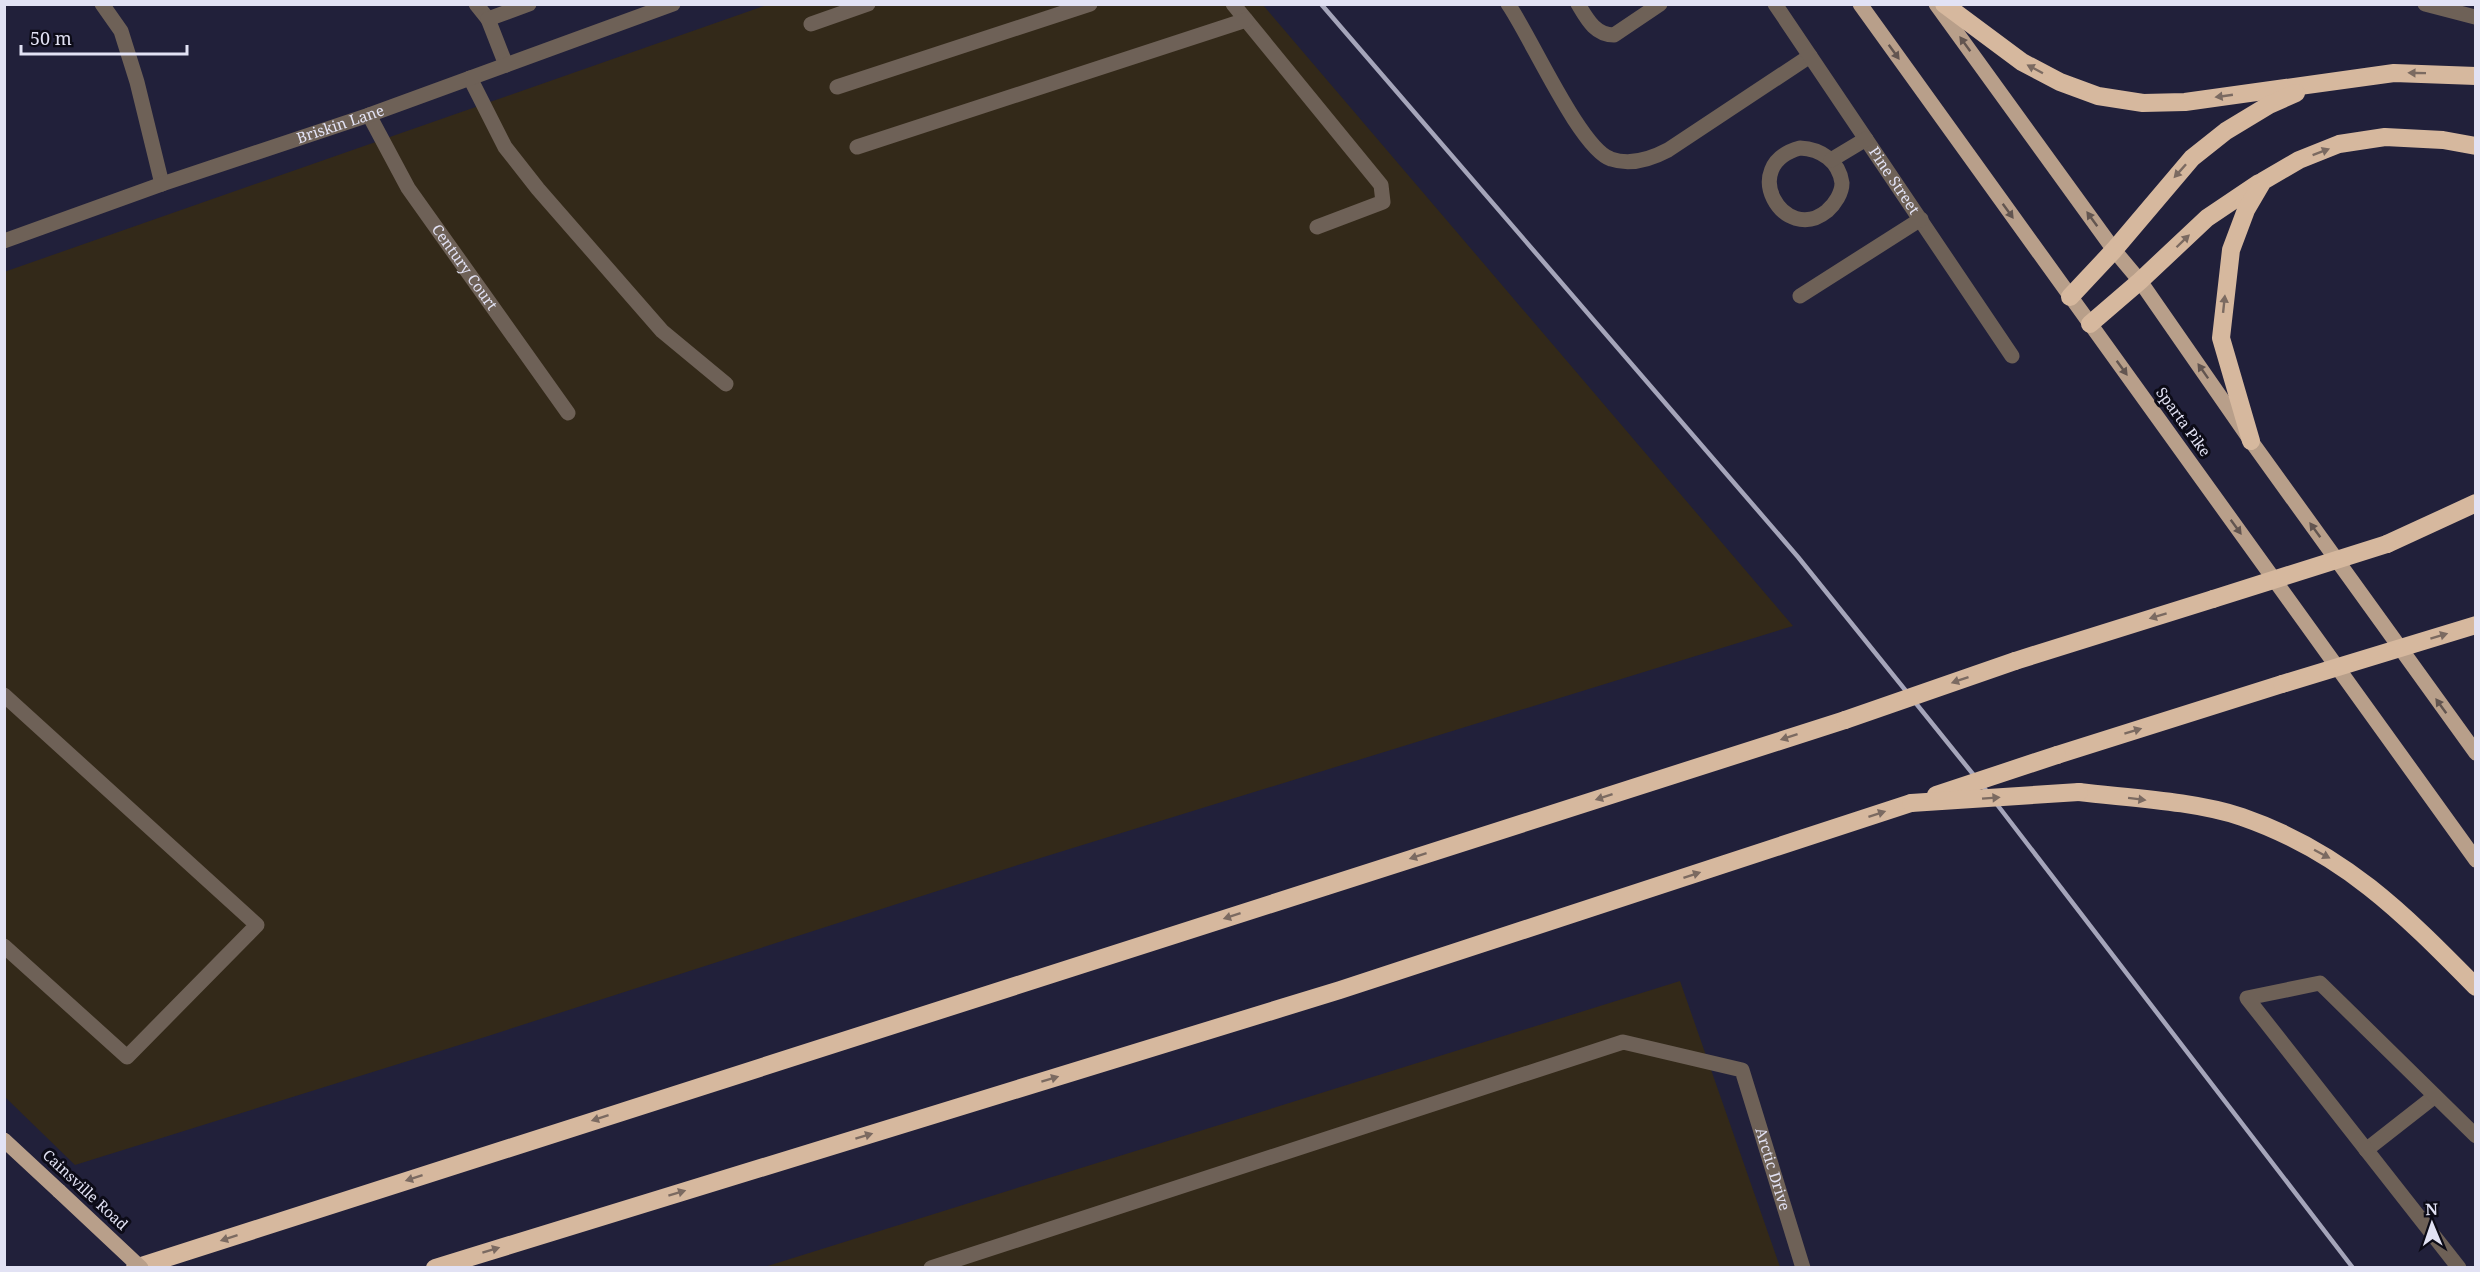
<svg xmlns="http://www.w3.org/2000/svg" width="2480" height="1272" font-family="'Noto Serif',serif">
<style>
.industrial{fill:#332919}
.lines{fill:none;stroke-linecap:round;stroke-linejoin:round}
.minor{stroke:#6e6157;stroke-width:15}
.major{stroke:#b89f8a;stroke-width:15}
.highway{stroke:#d6b89e;stroke-width:18}
.rail{stroke:#a5a5ba;stroke-width:4.5}
.major-bridge{stroke:#b89f8a;stroke-width:15}
.highway-bridge{stroke:#d6b89e;stroke-width:18}
.oneway{fill:#625550}
.oneway2{fill:#7b6a61}
.labels{text-anchor:middle;stroke-width:6;stroke-linejoin:round;paint-order:stroke}
.street-label{font-size:15px;fill:#e2e2f4;stroke:#0c0b17}
</style>
<rect width="100%" height="100%" fill="#21203a"/>
<g class="industrial">
<path d="M767,5H1263L1793,626L1021,864L485,1037L75,1165L5,1097L4,272Z"/>
<path d="M1680,981L1780,1267L761,1268Z"/>
</g>
<g class="lines">
<g class="minor">
<path d="M102,4L121,31L137,82L162,184"/>
<path d="M476,4L488,19"/>
<path d="M1233,4L1381,185L1383,202L1317,227"/>
<path d="M1508,4C1530,35 1580,149 1611,159C1631,166 1651,159 1668,150L1810,56"/>
<path d="M1578,4C1587,19 1595,35 1614,35L1660,4"/>
<path id="s1" d="M1775,4L2012,356"/>
<path d="M2425,4L2475,17"/>
<path d="M811,24L868,4"/>
<path d="M506,65L488,19L529,4"/>
<path d="M470,78L505,147L538,189L662,331L726,384"/>
<path d="M837,87L1090,4"/>
<path id="s2" d="M369,115L408,188L568,413"/>
<path d="M857,147L1246,20"/>
<path d="M1800,148C1821,149 1839,161 1842,183C1842,193 1835,204 1827,211C1784,246 1737,165 1800,148Z"/>
<path d="M1831,160L1866,139"/>
<path id="s3" d="M4,241L162,184L369,115L673,4"/>
<path d="M1800,296L1921,219"/>
<path d="M4,695L257,925L127,1057L4,946"/>
<path d="M2366,1150L2435,1096"/>
<path id="s4" d="M931,1268L1623,1042L1742,1070L1803,1268"/>
<path d="M2459,1268L2247,998L2320,983L2476,1136"/>
</g>
<g class="major">
<path d="M1860,4L2476,860"/>
<path d="M1936,4L2114,250L2140,281L2251,441L2476,753"/>
<path d="M4,1140L59,1191"/>
</g>
<g class="highway">
<path d="M1944,4L2022,62L2060,82L2098,96L2143,103L2185,102L2394,73L2476,76"/>
<path d="M2070,297L2114,250L2192,158L2226,131L2269,105L2296,93"/>
<path d="M2090,324L2140,281L2207,218L2259,183"/>
<path d="M2251,441L2221,338L2231,250L2246,210L2263,181L2299,160L2339,144L2385,137L2443,140L2476,146"/>
<path d="M2387,544L2476,503"/>
<path d="M2015,661L2213,599"/>
<path d="M2057,755L2282,684"/>
<path d="M2079,792C2129,798 2195,801 2242,817C2343,852 2403,913 2476,987"/>
<path d="M135,1268L1845,720"/>
<path d="M435,1268L1340,990L1911,803"/>
</g>
<path class="rail" d="M1321,4L1798,557L1989,794L2353,1268"/>
<path class="major-bridge" d="M59,1191L141,1268"/>
<g class="highway-bridge">
<path d="M2213,599L2387,544"/>
<path d="M2282,684L2476,625"/>
<path d="M1845,720L2015,661"/>
<path d="M1936,795L2057,755"/>
<path d="M1911,803L2079,792"/>
</g>
</g>
<defs><path id="oneway-solid" d="M-6-.8H1V-3.2L6.5 0L1 3.2V.8H-6Z" transform="scale(1.5)"/></defs>
<g class="oneway">
<use href="#oneway-solid" transform="translate(1965 44) rotate(-126)"/>
<use href="#oneway-solid" transform="translate(1894 52) rotate(54)"/>
<use href="#oneway-solid" transform="translate(2008 211) rotate(54)"/>
<use href="#oneway-solid" transform="translate(2092 219) rotate(-126)"/>
<use href="#oneway-solid" transform="translate(2122 368) rotate(54)"/>
<use href="#oneway-solid" transform="translate(2203 371) rotate(-125)"/>
<use href="#oneway-solid" transform="translate(2236 527) rotate(54)"/>
<use href="#oneway-solid" transform="translate(2315 530) rotate(-126)"/>
<use href="#oneway-solid" transform="translate(2441 706) rotate(-126)"/>
</g>
<g class="oneway2">
<use href="#oneway-solid" transform="translate(2035 69) rotate(-152)"/>
<use href="#oneway-solid" transform="translate(2417 73) rotate(-179)"/>
<use href="#oneway-solid" transform="translate(2224 96) rotate(172)"/>
<use href="#oneway-solid" transform="translate(2321 152) rotate(-21)"/>
<use href="#oneway-solid" transform="translate(2180 171) rotate(132)"/>
<use href="#oneway-solid" transform="translate(2183 241) rotate(-44)"/>
<use href="#oneway-solid" transform="translate(2224 304) rotate(-84)"/>
<use href="#oneway-solid" transform="translate(2158 616) rotate(163)"/>
<use href="#oneway-solid" transform="translate(2439 636) rotate(-17)"/>
<use href="#oneway-solid" transform="translate(1960 680) rotate(161)"/>
<use href="#oneway-solid" transform="translate(2133 731) rotate(-17)"/>
<use href="#oneway-solid" transform="translate(1789 737) rotate(162)"/>
<use href="#oneway-solid" transform="translate(1604 797) rotate(162)"/>
<use href="#oneway-solid" transform="translate(1991 798) rotate(-4)"/>
<use href="#oneway-solid" transform="translate(2137 799) rotate(7)"/>
<use href="#oneway-solid" transform="translate(1877 814) rotate(-18)"/>
<use href="#oneway-solid" transform="translate(2322 854) rotate(28)"/>
<use href="#oneway-solid" transform="translate(1418 856) rotate(162)"/>
<use href="#oneway-solid" transform="translate(1692 875) rotate(-18)"/>
<use href="#oneway-solid" transform="translate(1232 916) rotate(162)"/>
<use href="#oneway-solid" transform="translate(1050 1079) rotate(-17)"/>
<use href="#oneway-solid" transform="translate(600 1118) rotate(162)"/>
<use href="#oneway-solid" transform="translate(864 1136) rotate(-17)"/>
<use href="#oneway-solid" transform="translate(414 1178) rotate(162)"/>
<use href="#oneway-solid" transform="translate(677 1193) rotate(-17)"/>
<use href="#oneway-solid" transform="translate(229 1238) rotate(162)"/>
<use href="#oneway-solid" transform="translate(491 1250) rotate(-17)"/>
</g>
<g class="labels">
<g class="street-label">
<text dy="5" stroke="none"><textPath href="#s3" startOffset="356">Briskin Lane</textPath></text>
<text dy="5" stroke="none"><textPath href="#s1" startOffset="213">Pine Street</textPath></text>
<text dy="5" stroke="none"><textPath href="#s2" startOffset="180">Century Court</textPath></text>
<text transform="translate(2183 422) rotate(54)" y="5">Sparta Pike</text>
<text dy="5" stroke="none"><textPath href="#s4" startOffset="954">Arctic Drive</textPath></text>
<text transform="translate(85 1190) rotate(43)" y="5">Cainsville Road</text>
</g>
</g>
<rect width="2480" height="1272" fill="none" stroke="#e2e2f4" stroke-width="12"/>
<g transform="translate(2432 1224) rotate(358)" stroke="#0c0b17" stroke-width="4.5" paint-order="stroke">
<path d="M0-4.5L10 22L0 15L-10 22Z" fill="#e2e2f4"/>
<text y="-9" font-size="16" font-weight="bold" text-anchor="middle" fill="#e2e2f4">N</text>
</g>
<path d="M21 45v9h166v-9" fill="none" stroke="#e2e2f4" stroke-width="3"/>
<text x="30" y="45" font-size="18" fill="#e2e2f4" stroke="#0c0b17" stroke-width="4.5" paint-order="stroke">50 m</text>
</svg>
